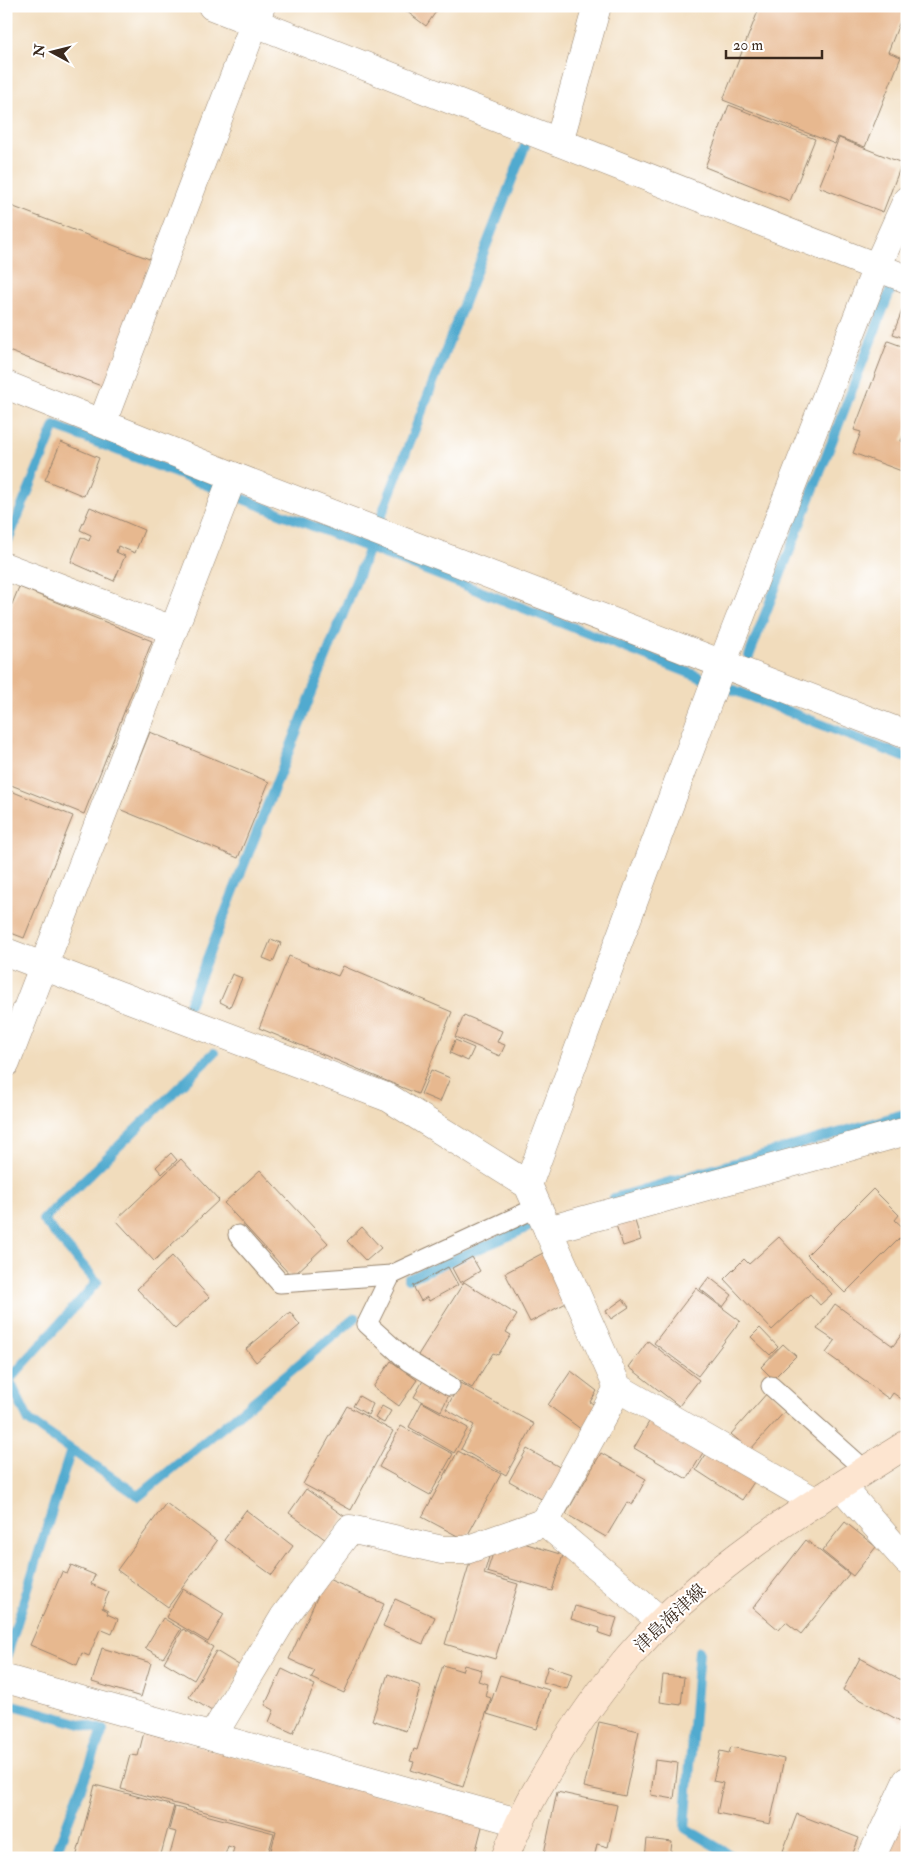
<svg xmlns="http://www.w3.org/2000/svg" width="913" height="1864" font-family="'IM FELL Double Pica','Noto Serif JP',serif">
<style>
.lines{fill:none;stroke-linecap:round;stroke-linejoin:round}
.stream{stroke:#51aacf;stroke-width:10}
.building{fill:#e7b88f}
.lane-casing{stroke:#96836d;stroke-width:21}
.street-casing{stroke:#96836d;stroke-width:29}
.secondary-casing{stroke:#96836d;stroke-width:29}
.lane{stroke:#fff;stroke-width:19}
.street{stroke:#fff;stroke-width:28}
.secondary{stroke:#fde5d0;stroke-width:28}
.labels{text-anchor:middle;stroke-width:4;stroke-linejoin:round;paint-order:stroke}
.street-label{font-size:18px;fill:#3b2a1e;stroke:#fff}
</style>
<rect width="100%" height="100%" fill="#fff"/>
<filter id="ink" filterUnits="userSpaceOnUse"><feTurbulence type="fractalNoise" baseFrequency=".02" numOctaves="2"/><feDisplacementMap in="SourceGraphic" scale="10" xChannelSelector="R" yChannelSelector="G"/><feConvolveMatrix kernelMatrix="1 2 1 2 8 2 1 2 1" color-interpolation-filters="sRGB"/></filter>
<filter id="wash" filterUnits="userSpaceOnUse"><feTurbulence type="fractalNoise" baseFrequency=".0096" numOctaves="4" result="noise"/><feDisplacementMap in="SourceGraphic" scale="20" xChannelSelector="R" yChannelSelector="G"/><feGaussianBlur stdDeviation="1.12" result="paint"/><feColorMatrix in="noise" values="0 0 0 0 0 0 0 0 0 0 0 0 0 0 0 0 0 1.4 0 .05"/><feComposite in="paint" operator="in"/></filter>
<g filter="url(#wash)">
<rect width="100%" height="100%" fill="#f1dcbc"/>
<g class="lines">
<g class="stream">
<path d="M241,498L705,679"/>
<path d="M380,519L525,146"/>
<path d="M6,545L55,426L212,487"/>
<path d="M749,656L891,289"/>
<path d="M731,689L907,758"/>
<path d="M189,1004L371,543"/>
<path d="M214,1053L43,1220L97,1282L9,1380L29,1421L139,1496L355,1318"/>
<path d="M614,1198L907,1113"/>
<path d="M408,1279L527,1228"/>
<path d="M699,1651L685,1828L735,1858"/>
<path d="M6,1658L71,1450"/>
<path d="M6,1703L103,1730L54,1858"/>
</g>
</g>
<g id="blocks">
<g class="building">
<path d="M409,6H440L426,26L406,11Z"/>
<path d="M760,6H906L888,52L901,57L865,147L838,137L835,144L723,100Z"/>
<path d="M729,105L815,139L790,201L705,167Z"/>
<path d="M839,138L902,163L883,212L819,187Z"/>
<path d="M6,204L152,260L104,387L6,350Z"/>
<path d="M907,298V339L893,334Z"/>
<path d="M888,341L907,348V427L901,441L907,443V473L853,453L861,432L854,430Z"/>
<path d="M61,442L99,458L84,496L45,480Z"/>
<path d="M90,507L144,530L135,553L118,546L116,552L125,556L114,581L71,562L81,537L89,541L91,535L80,530Z"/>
<path d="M19,587L152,641L84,814L6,783V619Z"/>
<path d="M150,732L269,782L238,858L119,809Z"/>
<path d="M6,789L73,816L24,938L6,931Z"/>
<path d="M271,939L281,943L273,962L263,958Z"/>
<path d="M289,956L338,976L343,966L452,1012L418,1094L259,1028Z"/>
<path d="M232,974L242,978L230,1007L220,1002Z"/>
<path d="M464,1015L502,1031L497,1042L505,1045L500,1056L455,1037Z"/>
<path d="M455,1040L474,1048L468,1061L450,1053Z"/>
<path d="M431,1070L450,1078L440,1102L421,1094Z"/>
<path d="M171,1153L177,1160L162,1174L156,1167Z"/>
<path d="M181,1159L219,1200L154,1261L116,1220Z"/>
<path d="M260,1170L328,1243L292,1277L224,1203Z"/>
<path d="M873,1189L899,1215L895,1220L907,1231L845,1293L807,1255Z"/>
<path d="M634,1218L641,1240L623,1246L616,1225Z"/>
<path d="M362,1227L381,1248L366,1261L347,1241Z"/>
<path d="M779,1237L832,1294L820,1305L810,1294L772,1330L724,1279L744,1259L749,1264Z"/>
<path d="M543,1253L568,1302L530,1322L505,1273Z"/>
<path d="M172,1256L209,1297L175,1329L137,1289Z"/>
<path d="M472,1257L480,1271L460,1283L452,1268Z"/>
<path d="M448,1267L458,1285L429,1301L427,1297L421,1301L413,1286Z"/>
<path d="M709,1277L732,1295L723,1307L700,1289Z"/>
<path d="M464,1282L517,1315L506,1332L511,1335L498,1355L493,1353L472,1388L418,1355Z"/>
<path d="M696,1288L740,1321L698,1376L654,1343Z"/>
<path d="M623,1299L629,1307L611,1319L606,1311Z"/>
<path d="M835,1304L893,1346L907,1327V1403L893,1393L889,1399L826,1353L835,1341L817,1329Z"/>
<path d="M290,1312L300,1325L256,1362L246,1349Z"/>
<path d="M760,1328L778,1347L770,1355L751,1337Z"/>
<path d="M648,1341L699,1380L679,1406L629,1367Z"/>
<path d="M783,1344L796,1356L773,1379L761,1367Z"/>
<path d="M391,1361L417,1380L399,1406L373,1387Z"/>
<path d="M571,1371L597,1391L590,1402L598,1407L582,1430L548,1405Z"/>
<path d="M426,1375L452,1389L441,1411L414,1397Z"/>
<path d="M460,1383L534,1424L506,1475L461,1449L474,1425L446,1409Z"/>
<path d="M768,1392L787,1409L750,1450L731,1434Z"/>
<path d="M359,1396L373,1404L368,1415L353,1406Z"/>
<path d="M422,1402L468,1428L454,1453L409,1427Z"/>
<path d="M347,1406L393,1431L351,1510L303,1484Z"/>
<path d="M382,1406L391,1411L384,1423L375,1418Z"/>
<path d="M653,1415L707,1446L687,1479L634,1448Z"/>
<path d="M401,1426L453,1454L430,1495L379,1467Z"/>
<path d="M710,1448L756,1479L742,1500L696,1470Z"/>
<path d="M527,1449L563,1469L545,1501L509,1481Z"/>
<path d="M458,1451L501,1474L465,1540L422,1517Z"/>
<path d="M601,1453L646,1479L632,1505L627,1502L606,1537L566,1514Z"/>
<path d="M306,1489L344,1516L326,1540L289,1513Z"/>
<path d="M166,1503L217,1541L168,1607L117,1570Z"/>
<path d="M246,1510L293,1546L272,1575L224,1540Z"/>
<path d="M845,1522L876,1547L853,1576L822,1551Z"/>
<path d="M806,1540L849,1574L801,1634L786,1622L779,1630L753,1608Z"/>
<path d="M517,1541L563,1555L552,1591L487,1572L495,1547Z"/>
<path d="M473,1552L489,1557L484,1574L518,1584L495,1659L445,1644Z"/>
<path d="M71,1565L95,1575L91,1584L109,1592L102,1608L108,1611L107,1614L118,1619L112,1634L100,1629L89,1656L82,1653L77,1665L30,1645L62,1572L67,1574Z"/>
<path d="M326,1578L384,1604L344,1693L311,1678L315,1671L289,1659Z"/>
<path d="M183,1589L224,1614L208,1642L166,1617Z"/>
<path d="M395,1599L435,1617L423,1644L383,1626Z"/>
<path d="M575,1606L617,1618L611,1637L599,1633L600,1628L571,1619Z"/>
<path d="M163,1618L181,1629L163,1658L145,1648Z"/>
<path d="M183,1629L213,1647L194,1680L164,1662Z"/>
<path d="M102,1648L151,1663L141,1697L92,1682Z"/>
<path d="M216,1651L242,1667L215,1713L189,1697Z"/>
<path d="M860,1658L907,1683V1713L902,1722L843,1690Z"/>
<path d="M443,1665L462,1671L464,1665L482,1670L478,1681L488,1684L485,1696L491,1698L463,1787L411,1770L414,1762L410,1761L414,1749L417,1750Z"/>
<path d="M548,1666L572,1674L567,1689L543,1682Z"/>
<path d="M282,1669L315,1685L293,1733L269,1722L274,1710L265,1705Z"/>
<path d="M388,1674L421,1686L406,1731L372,1720Z"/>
<path d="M500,1675L549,1690L537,1729L487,1714Z"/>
<path d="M663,1675L684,1677L681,1705L660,1702Z"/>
<path d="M599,1722L639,1731L625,1796L584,1787Z"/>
<path d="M144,1732L483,1823L474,1858H269L276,1831L121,1789L130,1755L138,1756Z"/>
<path d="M731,1747L784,1759L770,1824L717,1813L723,1783L713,1781L720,1751L729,1753Z"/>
<path d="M655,1760L678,1763L674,1799L651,1795Z"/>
<path d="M95,1785L174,1806L160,1858H76Z"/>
<path d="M557,1792L617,1805L608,1847L597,1844L594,1858H543Z"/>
<path d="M175,1807L274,1833L267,1858H231L234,1848L228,1846L224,1858H169L176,1832L169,1830Z"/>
<path d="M797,1814L859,1838L851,1858H801L783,1851Z"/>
<path d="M898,1816L907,1819V1858H883Z"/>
<path d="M647,1839L672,1842L670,1858H645Z"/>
</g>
</g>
</g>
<g filter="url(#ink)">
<use href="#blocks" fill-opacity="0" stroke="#96836d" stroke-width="1"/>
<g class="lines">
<g class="lane-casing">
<g id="lane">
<path d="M238,1235L280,1283L391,1275L538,1207"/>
<path d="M391,1275L367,1324L408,1361L450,1386"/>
<path d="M771,1386L865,1470"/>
</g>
</g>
<g class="street-casing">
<g id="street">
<path d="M212,6L907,279"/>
<path d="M559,142L597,6"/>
<path d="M6,385L233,476L907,735"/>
<path d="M102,423L261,6"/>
<path d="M6,567L173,630"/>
<path d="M6,952L389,1098L528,1185L548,1230L907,1131"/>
<path d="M6,1063L233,476"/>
<path d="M528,1185L722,664L877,267L907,200"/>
<path d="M548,1230L618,1388L816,1502"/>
<path d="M618,1388L545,1522L662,1622"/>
<path d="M841,1486L907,1561"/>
<path d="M6,1679L518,1822"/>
<path d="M212,1737L284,1617L350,1529L442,1550H466L545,1522"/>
<path d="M871,1858L907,1781"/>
</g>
</g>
<g class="secondary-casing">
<path id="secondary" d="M505,1858C520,1817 539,1784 562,1748C585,1712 610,1677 639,1645C714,1562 813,1503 907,1444"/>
</g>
<use href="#lane" class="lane"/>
<use href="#street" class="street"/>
<use href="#secondary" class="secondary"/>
</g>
</g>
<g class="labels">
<g class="street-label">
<text transform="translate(670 1618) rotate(-43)" y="6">津島海津線</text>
</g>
</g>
<rect width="913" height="1864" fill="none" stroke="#fff" stroke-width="25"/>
<g transform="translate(52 52) rotate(277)" stroke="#ffffff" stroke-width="4" paint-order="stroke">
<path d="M0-4L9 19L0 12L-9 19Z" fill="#3b2a1e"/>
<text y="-8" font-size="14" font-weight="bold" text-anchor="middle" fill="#3b2a1e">N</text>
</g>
<path d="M726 50v8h96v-8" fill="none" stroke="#3b2a1e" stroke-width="2.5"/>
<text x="733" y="50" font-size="15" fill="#3b2a1e" stroke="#ffffff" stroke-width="4" paint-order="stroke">20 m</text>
</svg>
